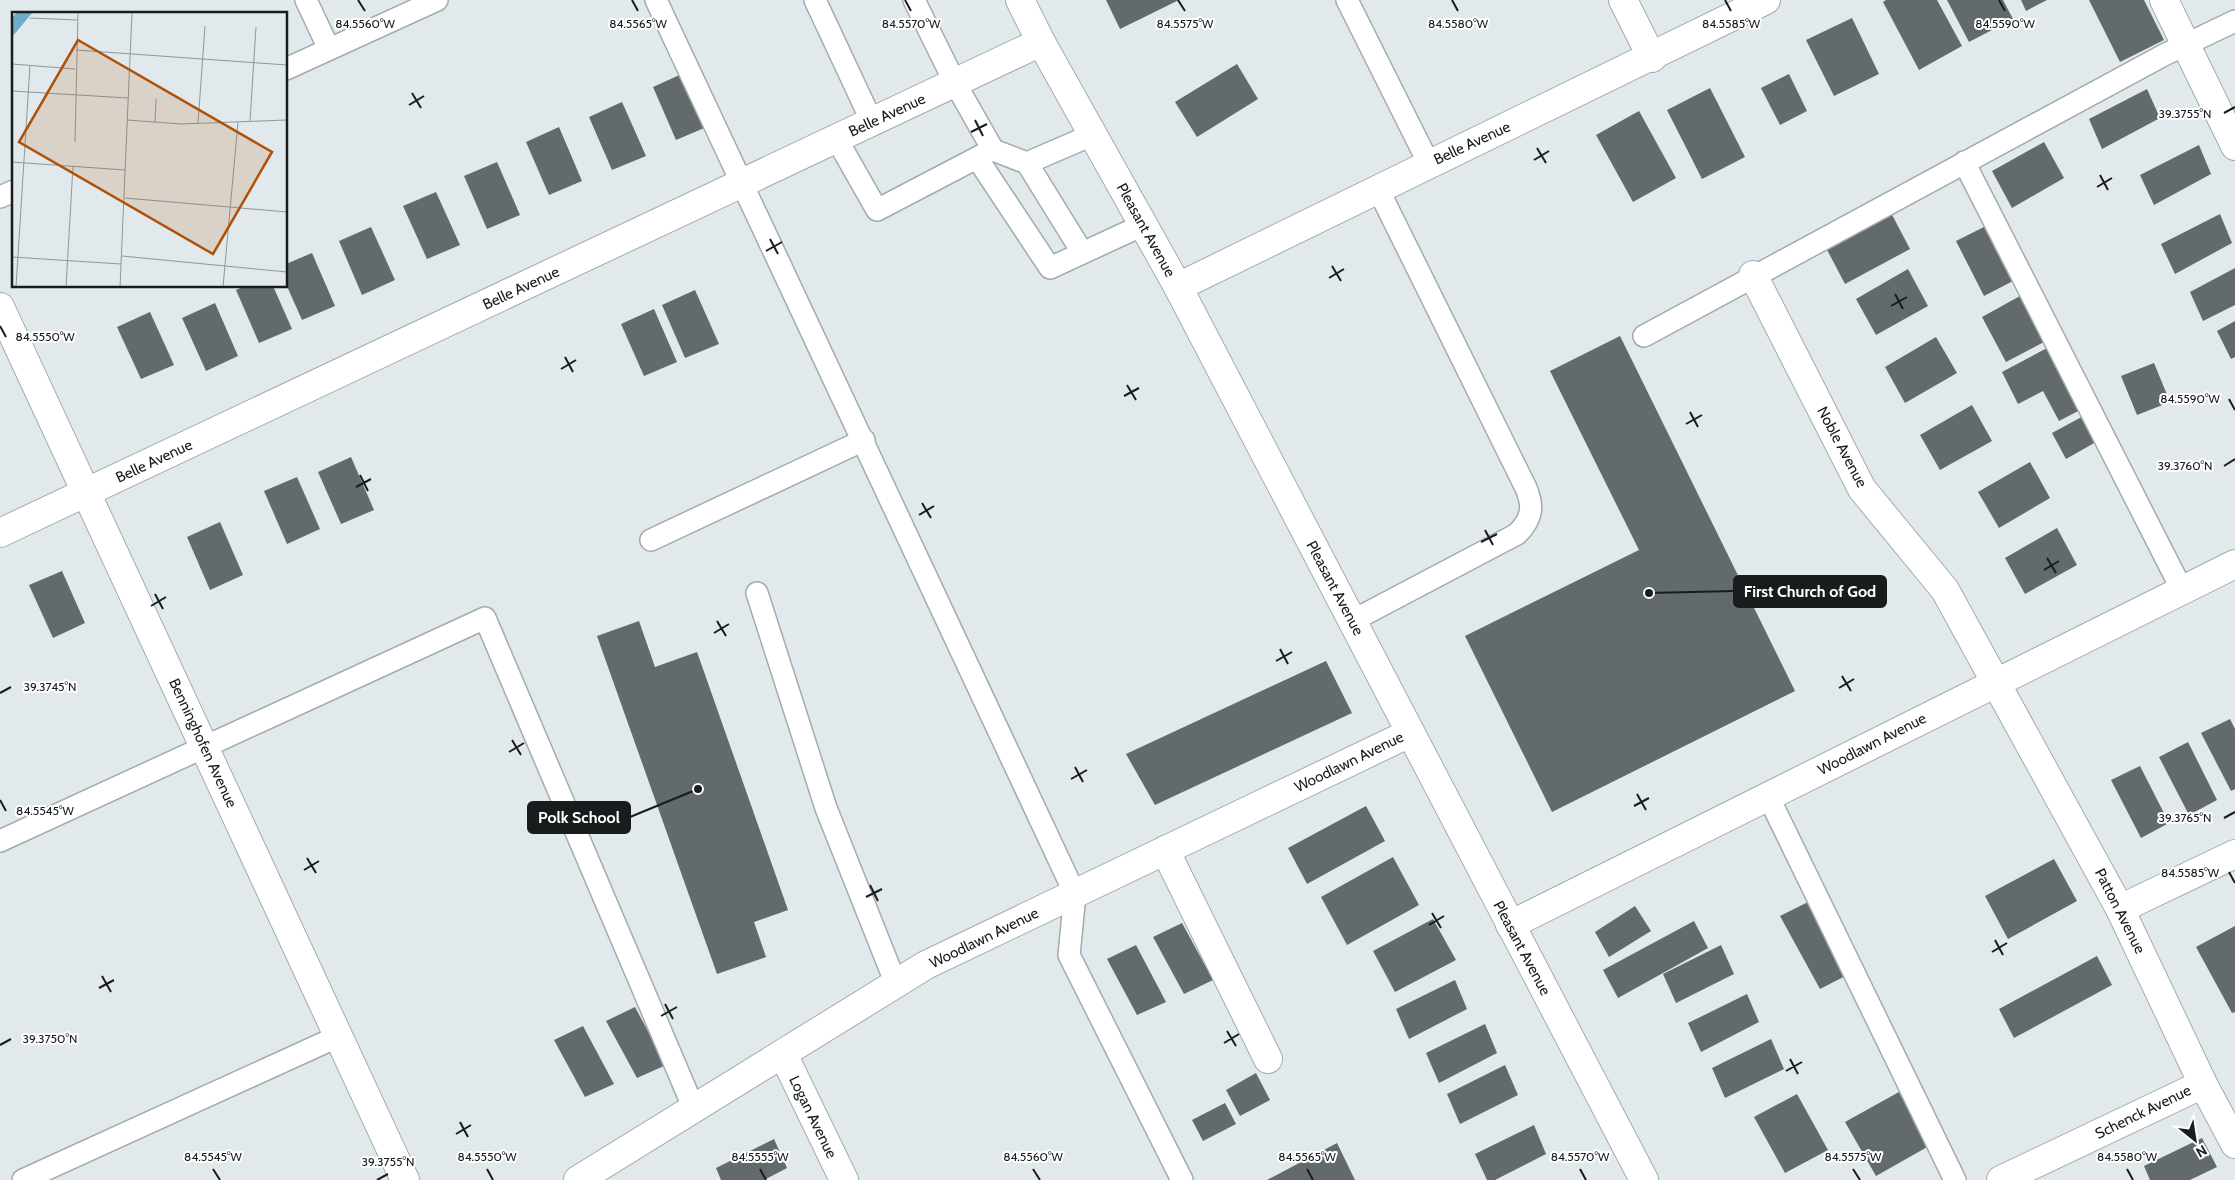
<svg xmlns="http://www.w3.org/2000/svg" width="2235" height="1180" font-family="Cabin,sans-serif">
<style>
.building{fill:#636a6d}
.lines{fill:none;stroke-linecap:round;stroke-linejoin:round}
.lane-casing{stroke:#a3abae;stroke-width:24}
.street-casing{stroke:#a3abae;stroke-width:30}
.primary-casing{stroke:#a3abae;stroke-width:30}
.lane{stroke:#fff;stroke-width:21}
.street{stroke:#fff;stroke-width:28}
.primary{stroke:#fff;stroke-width:28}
.ticks{fill:none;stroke:#191c1d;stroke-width:2}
.labels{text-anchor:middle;stroke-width:4;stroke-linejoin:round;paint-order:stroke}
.street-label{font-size:15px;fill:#191c1d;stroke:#fff}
.inset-road{fill:none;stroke:#919799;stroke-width:1}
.view{fill:#b05108;fill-opacity:0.15;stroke:#b05108;stroke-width:2.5}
.inset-edge{fill:none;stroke:#191c1d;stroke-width:2.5}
.ticks-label{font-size:12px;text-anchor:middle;fill:#191c1d;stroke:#fff;stroke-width:4;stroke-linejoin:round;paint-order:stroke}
.leader{fill:none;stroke:#191c1d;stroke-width:2}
.callout-dot{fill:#191c1d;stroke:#fff;stroke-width:2}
.callout{fill:#191c1d;stroke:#191c1d;stroke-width:2}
.callout-label{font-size:16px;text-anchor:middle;font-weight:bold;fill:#fff}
</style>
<rect width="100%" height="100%" fill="#e1e9ec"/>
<g class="building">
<path d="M1106,0H1179L1120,29Z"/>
<path d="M1886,0H1937L1962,46L1919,70L1883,2Z"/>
<path d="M1947,0H2003L2013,19L1969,42Z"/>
<path d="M2021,0H2047L2026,11Z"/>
<path d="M2089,0H2144L2164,40L2120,62Z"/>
<path d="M1852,18L1879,74L1834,96L1806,40Z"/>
<path d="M1237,64L1258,99L1197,137L1175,102Z"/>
<path d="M686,72L709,126L676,140L653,87Z"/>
<path d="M1789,74L1807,111L1780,125L1761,88Z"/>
<path d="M1710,88L1745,157L1702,179L1667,110Z"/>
<path d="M2147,89L2160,118L2102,149L2089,119Z"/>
<path d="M622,102L646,156L612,170L589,117Z"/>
<path d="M1639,111L1676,178L1633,202L1596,135Z"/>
<path d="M559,127L582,181L549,195L526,142Z"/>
<path d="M2044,142L2064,178L2012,208L1992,171Z"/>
<path d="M2199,145L2211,174L2154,205L2140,175Z"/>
<path d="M497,162L520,215L487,229L464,176Z"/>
<path d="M436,192L460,245L427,259L403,206Z"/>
<path d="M1889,209L1910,249L1845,284L1824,244Z"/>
<path d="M2220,214L2232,243L2175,274L2161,244Z"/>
<path d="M371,227L395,280L362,295L339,241Z"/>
<path d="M1984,227L2013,281L1984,296L1956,241Z"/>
<path d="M312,253L335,306L302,320L286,284V264Z"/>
<path d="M2235,268V305L2203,321L2190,292Z"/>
<path d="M1908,269L1928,306L1876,335L1856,299Z"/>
<path d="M245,286H273L292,329L259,343L236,290Z"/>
<path d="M695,290L719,344L685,358L662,305Z"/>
<path d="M2020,296L2044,342L2006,362L1982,317Z"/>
<path d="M215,303L238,356L206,371L182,318Z"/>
<path d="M654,309L677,362L644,376L621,324Z"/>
<path d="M150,312L174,365L141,379L117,327Z"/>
<path d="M2235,321V357L2231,359L2217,331Z"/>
<path d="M1620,336L1795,691L1552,812L1465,636L1639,550L1550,371Z"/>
<path d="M1936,337L1957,373L1905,403L1885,367Z"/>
<path d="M2049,347L2082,409L2059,421L2043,391L2018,404L2002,372Z"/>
<path d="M2154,363L2170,402L2137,415L2121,376Z"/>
<path d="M1972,405L1992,441L1940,470L1920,435Z"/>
<path d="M2089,413L2103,438L2066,459L2052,433Z"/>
<path d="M351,457L374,510L341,524L318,472Z"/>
<path d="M2030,462L2050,498L1999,528L1978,492Z"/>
<path d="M297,477L320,529L287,544L264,491Z"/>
<path d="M220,522L243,575L210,590L187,537Z"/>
<path d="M2057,528L2077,565L2025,594L2005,558Z"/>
<path d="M62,571L85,623L53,638L29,585Z"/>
<path d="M639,621L655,667L697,652L788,910L754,922L766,957L717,974L597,636Z"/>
<path d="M1326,661L1352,713L1155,805L1126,754Z"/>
<path d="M2230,719L2235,729V789L2231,791L2201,733Z"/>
<path d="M2188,742L2217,800L2189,815L2159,757Z"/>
<path d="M2140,766L2169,823L2141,838L2111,780Z"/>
<path d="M1366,806L1385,841L1307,884L1288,848Z"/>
<path d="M1393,857L1419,905L1347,945L1321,897Z"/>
<path d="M2054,859L2077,901L2008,939L1985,896Z"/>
<path d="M1814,899L1853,972L1820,989L1780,916Z"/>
<path d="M1635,906L1651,931L1609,957L1595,932Z"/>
<path d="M1433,919L1456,960L1395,992L1373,951Z"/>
<path d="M1694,921L1708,948L1618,998L1603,970Z"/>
<path d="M1182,923L1213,980L1184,994L1153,937Z"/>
<path d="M2235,926V1012L2232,1013L2196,947Z"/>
<path d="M1136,945L1166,1002L1137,1015L1107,959Z"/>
<path d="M1721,945L1734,974L1676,1003L1663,974Z"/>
<path d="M2097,956L2112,985L2014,1038L1999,1009Z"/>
<path d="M1455,980L1467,1009L1409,1039L1396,1009Z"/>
<path d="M1747,994L1759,1022L1701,1052L1688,1023Z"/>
<path d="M635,1007L666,1065L637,1078L606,1021Z"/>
<path d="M1485,1024L1497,1053L1439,1083L1426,1053Z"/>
<path d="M583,1026L614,1084L585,1097L554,1040Z"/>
<path d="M1771,1039L1784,1069L1725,1098L1712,1068Z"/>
<path d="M1505,1065L1518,1095L1460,1124L1447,1094Z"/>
<path d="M1256,1073L1270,1100L1240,1116L1226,1090Z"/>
<path d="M1899,1092L1929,1146L1876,1176L1845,1122Z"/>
<path d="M1797,1094L1828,1150L1785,1173L1754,1117Z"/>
<path d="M1225,1103L1236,1124L1203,1141L1192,1120Z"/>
<path d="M1534,1125L1546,1154L1495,1180H1487L1475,1154Z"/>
<path d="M2202,1138L2217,1167L2190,1180H2150L2144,1166Z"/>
<path d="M774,1139L787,1168L764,1180H721L716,1168Z"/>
<path d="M1337,1143L1355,1180H1267Z"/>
</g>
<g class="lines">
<g class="lane-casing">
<g id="lane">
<path d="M306,0L329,49"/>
<path d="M656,0L1075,894L1069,955L1182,1180"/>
<path d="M815,0L872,122"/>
<path d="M914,0L955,83L993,150L1027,163L1092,135"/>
<path d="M1347,0L1429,164"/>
<path d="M286,69L437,0"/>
<path d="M836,138L877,210L990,151"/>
<path d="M977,158L1050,268L1143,225"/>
<path d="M1964,162L2182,590"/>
<path d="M1027,163L1082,252"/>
<path d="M0,197L14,191"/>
<path d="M1644,336L2164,55L2235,21"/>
<path d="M651,540L864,440"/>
<path d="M757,593L826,808L896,984"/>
<path d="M1352,621L1517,534C1532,519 1534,507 1526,488L1378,189"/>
<path d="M1768,796L1955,1180"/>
<path d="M0,841L485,618L694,1109"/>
<path d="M23,1180L339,1036"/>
</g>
</g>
<g class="street-casing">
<g id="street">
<path d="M1623,0L1652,58"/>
<path d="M2164,0L2235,146"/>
<path d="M1753,275L1862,489L1945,590L2120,909L2203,1084L2235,1144"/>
<path d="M1178,287L1766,0"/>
<path d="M0,307L405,1180"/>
<path d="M0,533L1041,42"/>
<path d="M1165,850L1268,1059"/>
<path d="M2120,909L2235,854"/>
<path d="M1510,925L2235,564"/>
<path d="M783,1054L844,1180"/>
<path d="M578,1180L926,965L1410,733"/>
<path d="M2001,1180L2203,1084"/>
</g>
</g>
<g class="primary-casing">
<path id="primary" d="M1020,0L1041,42L1178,287L1644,1180"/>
</g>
<use href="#lane" class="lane"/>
<use href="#street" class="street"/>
<use href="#primary" class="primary"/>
</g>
<path class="ticks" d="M358,0L365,11M632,0L638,11M905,0L911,11M1178,0L1185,11M1452,0L1458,11M1725,0L1731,11M1999,0L2005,11M412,93L421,108M409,105L424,96M2224,113L2235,107M975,120L983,136M971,132L987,124M1537,148L1546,163M1534,160L1549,151M2100,175L2108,190M2097,187L2112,178M770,239L778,254M766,251L782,242M1332,266L1341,281M1329,278L1344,269M1895,294L1903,309M1891,306L1907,297M0,326L6,337M565,357L573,372M561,369L576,360M1127,385L1136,400M1124,396L1139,388M2229,399L2235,410M1690,412L1698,427M1686,424L1702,415M2224,466L2235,459M360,475L368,491M356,487L371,479M922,503L931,518M919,515L934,506M1485,530L1493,545M1481,542L1497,534M2047,558L2056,573M2044,570L2059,561M155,594L163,609M151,606L166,597M717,621L726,636M714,633L729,624M1280,649L1288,664M1276,661L1292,652M1842,676L1851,691M1839,688L1854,679M0,693L11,687M512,740L521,755M509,752L524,743M1075,767L1083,782M1071,779L1087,770M1637,794L1646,810M0,800L6,811M1634,806L1649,798M2224,818L2235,812M307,858L316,873M304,870L319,861M2229,872L2235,883M870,885L878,901M866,897L882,889M1432,913L1441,928M1429,925L1444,916M1995,940L2003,955M1992,952L2007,943M102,976L111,992M99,988L114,980M665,1004L673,1019M661,1016L677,1007M1227,1031L1236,1046M1224,1043L1239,1034M0,1045L11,1039M1790,1059L1798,1074M1786,1071L1802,1062M460,1122L468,1137M456,1134L471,1125M213,1169L220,1180M487,1169L493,1180M760,1169L766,1180M1033,1169L1040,1180M1307,1169L1313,1180M1580,1169L1586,1180M1853,1169L1860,1180M2127,1169L2133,1180M377,1180L388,1174"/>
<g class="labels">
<g class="street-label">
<text transform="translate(887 115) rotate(-25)" y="5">Belle Avenue</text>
<text transform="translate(1472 143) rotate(-25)" y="5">Belle Avenue</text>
<text transform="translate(1146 230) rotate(61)" y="5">Pleasant Avenue</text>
<text transform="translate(521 288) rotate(-25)" y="5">Belle Avenue</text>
<text transform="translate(1842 447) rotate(62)" y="5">Noble Avenue</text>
<text transform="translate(154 461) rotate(-25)" y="5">Belle Avenue</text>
<text transform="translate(1335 588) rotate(62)" y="5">Pleasant Avenue</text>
<text transform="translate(203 743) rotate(65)" y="5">Benninghofen Avenue</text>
<text transform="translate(1872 744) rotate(-27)" y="5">Woodlawn Avenue</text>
<text transform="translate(1349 762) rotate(-26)" y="5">Woodlawn Avenue</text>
<text transform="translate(2120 911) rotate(63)" y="5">Patton Avenue</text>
<text transform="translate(984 938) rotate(-26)" y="5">Woodlawn Avenue</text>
<text transform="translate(1522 948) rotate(62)" y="5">Pleasant Avenue</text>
<text transform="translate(2143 1112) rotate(-26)" y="5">Schenck Avenue</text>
<text transform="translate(813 1117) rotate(64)" y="5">Logan Avenue</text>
</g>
</g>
<g transform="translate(12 12)">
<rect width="275" height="275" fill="#e1e9ec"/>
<path d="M5,0H21L0,25V6Z" fill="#6cadca"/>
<path class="inset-road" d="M18,6L65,8M64,38L275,53M0,52L63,57M0,79L116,86M115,108L169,112L275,108M238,109L244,15M143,110L144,87M186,111L193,14M63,130L66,0M0,150L113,158M113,186L275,200M110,244L275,260M0,245L109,252M4,275L18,53M54,275L61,154M108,275L120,0M211,275L226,110"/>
<path class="view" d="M66,28L260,140L201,242L7,130Z"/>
<rect width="275" height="275" class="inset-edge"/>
</g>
<g class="ticks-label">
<text x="365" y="28">84.5560°W</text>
<text x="638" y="28">84.5565°W</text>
<text x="911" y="28">84.5570°W</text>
<text x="1185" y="28">84.5575°W</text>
<text x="1458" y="28">84.5580°W</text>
<text x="1731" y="28">84.5585°W</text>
<text x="2005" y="28">84.5590°W</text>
<text x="2185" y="118">39.3755°N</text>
<text x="45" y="341">84.5550°W</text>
<text x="2190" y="403">84.5590°W</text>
<text x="2185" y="470">39.3760°N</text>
<text x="50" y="691">39.3745°N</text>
<text x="45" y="815">84.5545°W</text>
<text x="2185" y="822">39.3765°N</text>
<text x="2190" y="877">84.5585°W</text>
<text x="50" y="1043">39.3750°N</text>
<text x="213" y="1161">84.5545°W</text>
<text x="487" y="1161">84.5550°W</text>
<text x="760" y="1161">84.5555°W</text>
<text x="1033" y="1161">84.5560°W</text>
<text x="1307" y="1161">84.5565°W</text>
<text x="1580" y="1161">84.5570°W</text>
<text x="1853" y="1161">84.5575°W</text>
<text x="2127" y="1161">84.5580°W</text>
<text x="388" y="1166">39.3755°N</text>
</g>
<path class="leader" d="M1649 593L1734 591M698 789L630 817"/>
<g class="callout-dot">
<circle cx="1649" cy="593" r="5"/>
<circle cx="698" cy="789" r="5"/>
</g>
<g class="callout">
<rect x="1734" y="576" width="152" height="31" rx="5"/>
<rect x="528" y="802" width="102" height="31" rx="5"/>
</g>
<g class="callout-label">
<text x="1810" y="597">First Church of God</text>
<text x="579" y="823">Polk School</text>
</g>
<g transform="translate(2195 1140) rotate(150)" stroke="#ffffff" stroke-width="4" paint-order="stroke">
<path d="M0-4L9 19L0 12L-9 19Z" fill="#191c1d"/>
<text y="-8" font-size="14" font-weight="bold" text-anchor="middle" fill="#191c1d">N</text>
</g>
</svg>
